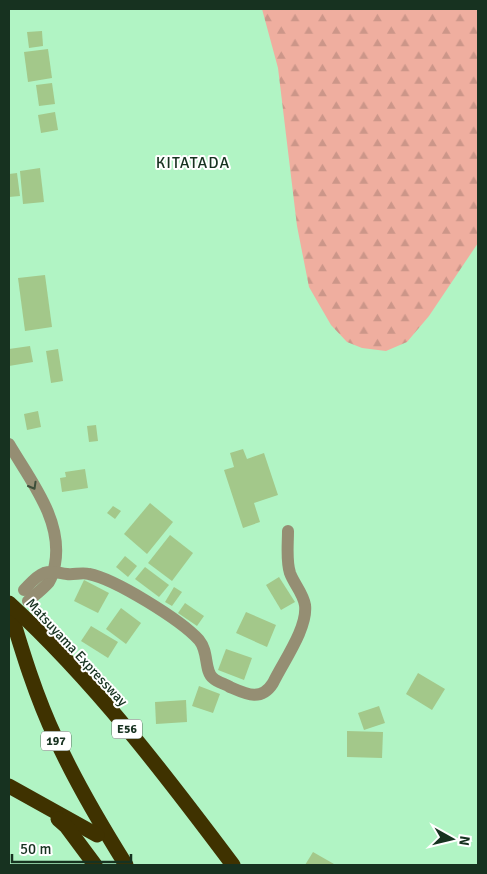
<svg xmlns="http://www.w3.org/2000/svg" width="487" height="874" font-family="Signika,sans-serif">
<style>
.forest{fill:url(#forest-firs)}
.building{fill:#a3c88a}
.lines{fill:none;stroke-linecap:round;stroke-linejoin:round}
.minor{stroke:#958e73;stroke-width:12}
.highway{stroke:#3f3200;stroke-width:15}
.highway-bridge{stroke:#3f3200;stroke-width:15}
.oneway{stroke:#3d4e39}
.labels{text-anchor:middle;stroke-width:4;stroke-linejoin:round;paint-order:stroke}
.shield{fill:#fff;stroke:#5d7063;stroke-width:1}
.shield-label{font-size:12px;font-weight:bold;fill:#173220}
.street-label{font-size:14px;fill:#173220;stroke:#fff}
.quarter-label{font-size:16px;letter-spacing:1px;fill:#173220;stroke:#fff}
</style>
<defs>
<pattern id="forest-firs" width="22" height="20" patternUnits="userSpaceOnUse" patternTransform="scale(1.25)"><rect width="22" height="20" fill="#efae9f"/><path d="M5 1l3.5 6h-7zM16 11l3.5 6h-7z" fill="#cc9689"/></pattern>
</defs>
<rect width="100%" height="100%" fill="#b1f4c4"/>
<path class="forest" d="M262,9H478V243L429,316L407,342L386,351L362,348L347,342L331,325L309,287L297,226L278,68Z"/>
<g class="building">
<path d="M42,31L43,46L29,48L27,32Z"/>
<path d="M48,49L52,78L28,82L24,52Z"/>
<path d="M52,83L55,104L39,106L36,85Z"/>
<path d="M55,112L58,130L41,133L38,115Z"/>
<path d="M40,168L44,202L23,204L20,171Z"/>
<path d="M17,173L20,196L9,197V174Z"/>
<path d="M45,275L52,327L25,331L18,278Z"/>
<path d="M30,346L33,362L9,366V349Z"/>
<path d="M58,349L63,381L51,383L46,351Z"/>
<path d="M38,411L41,427L27,430L24,414Z"/>
<path d="M96,425L98,441L89,442L87,426Z"/>
<path d="M243,449L247,459L264,453L278,495L254,503L260,522L243,528L224,470L234,467L230,453Z"/>
<path d="M85,469L88,488L62,492L60,478L66,477L65,472Z"/>
<path d="M150,503L173,522L147,554L124,534Z"/>
<path d="M113,506L121,511L115,519L107,513Z"/>
<path d="M170,535L193,553L172,581L148,563Z"/>
<path d="M125,556L137,566L128,577L116,567Z"/>
<path d="M145,567L169,585L159,597L135,579Z"/>
<path d="M279,577L295,602L281,610L266,585Z"/>
<path d="M84,580L109,593L98,613L74,601Z"/>
<path d="M174,587L182,592L172,606L165,602Z"/>
<path d="M185,603L204,616L197,626L178,613Z"/>
<path d="M121,608L141,623L126,644L106,629Z"/>
<path d="M246,612L276,625L267,647L236,633Z"/>
<path d="M91,626L118,642L108,658L81,641Z"/>
<path d="M226,649L252,658L244,680L218,670Z"/>
<path d="M418,673L445,689L432,710L406,694Z"/>
<path d="M199,686L220,694L213,713L192,706Z"/>
<path d="M186,700L187,722L156,724L155,702Z"/>
<path d="M379,706L385,723L364,730L358,713Z"/>
<path d="M347,731L383,732L382,758L347,757Z"/>
<path d="M313,852L334,864L333,865H305Z"/>
</g>
<g class="lines">
<g class="minor">
<path d="M9,444C30,480 63,520 55,564C54,570 52,577 49,582C43,589 35,595 28,601"/>
<path d="M24,590C30,584 36,576 44,573C53,570 58,573 67,574C74,575 82,572 89,574C115,579 181,620 199,640C209,652 204,671 213,678C217,682 225,684 230,687C246,694 261,702 273,683C283,662 308,628 305,605C303,593 294,584 290,573C286,561 288,545 288,531"/>
</g>
<g class="highway">
<path d="M9,607C22,651 36,697 56,739C76,783 101,825 126,865"/>
<path d="M9,786L97,835"/>
<path d="M58,819L66,826L95,865"/>
</g>
<path class="highway-bridge" d="M9,603C94,681 164,773 233,865"/>
</g>
<defs><path id="oneway-chevron" d="M-2-3.5L2.5 0L-2 3.5" fill="none" stroke-width="1.6" stroke-linecap="round" stroke-linejoin="round" transform="scale(1.25)"/></defs>
<use class="oneway" href="#oneway-chevron" transform="translate(33 486) rotate(60)"/>
<g class="labels">
<g class="shield">
<rect x="112" y="719.5" width="30" height="19" rx="4"/>
<rect x="41" y="731.5" width="30" height="19" rx="4"/>
</g>
<g class="shield-label">
<text x="127" y="733">E56</text>
<text x="56" y="745">197</text>
</g>
<g class="street-label">
<text transform="translate(77 652) rotate(47)" y="5">Matsuyama Expressway</text>
</g>
<g class="quarter-label">
<text x="193" y="168">KITATADA</text>
</g>
</g>
<rect width="487" height="874" fill="none" stroke="#173220" stroke-width="20"/>
<g transform="translate(452 839) rotate(98)" stroke="#ffffff" stroke-width="4" paint-order="stroke">
<path d="M0-4L9 19L0 12L-9 19Z" fill="#173220"/>
<text y="-8" font-size="14" font-weight="bold" text-anchor="middle" fill="#173220">N</text>
</g>
<path d="M12 854v8h119v-8" fill="none" stroke="#173220" stroke-width="2.5"/>
<text x="20" y="854" font-size="15" fill="#173220" stroke="#ffffff" stroke-width="4" paint-order="stroke">50 m</text>
</svg>
